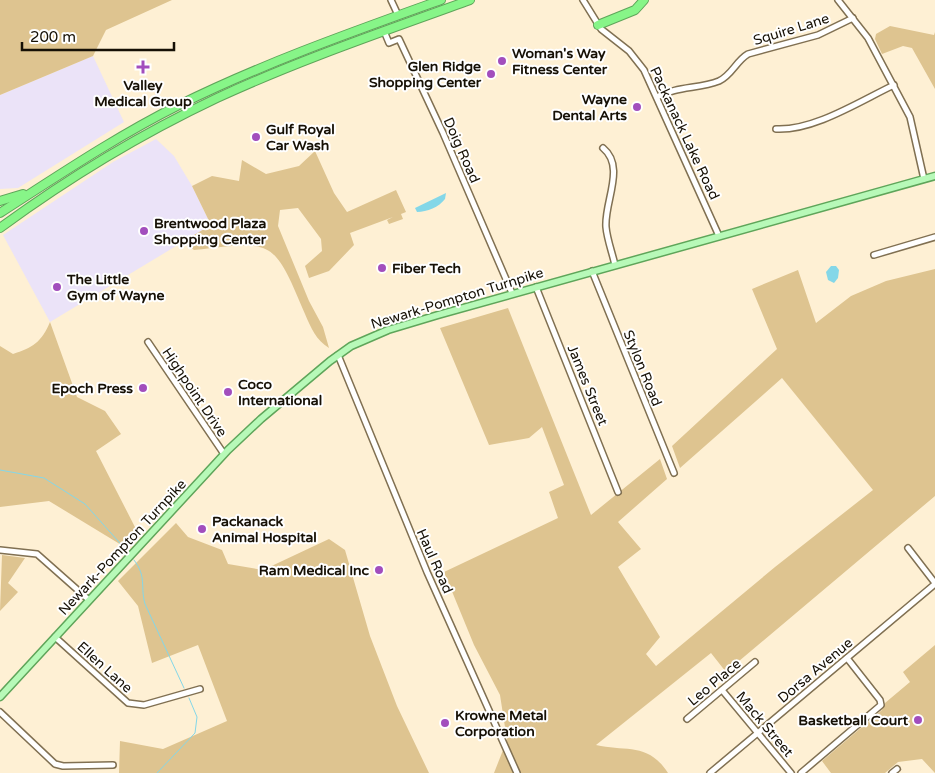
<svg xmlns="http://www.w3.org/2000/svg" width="935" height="773" font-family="'Varela Round',sans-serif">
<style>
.commercial{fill:#ebe3f8}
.green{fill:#dec490}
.water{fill:#84d7e8}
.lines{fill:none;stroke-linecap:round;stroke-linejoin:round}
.stream{stroke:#84d7e8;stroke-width:1}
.minor-casing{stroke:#807052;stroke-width:8}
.major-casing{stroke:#5fa55a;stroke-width:9}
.highway-casing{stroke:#5fa55a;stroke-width:10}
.minor{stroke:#fff;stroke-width:5}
.major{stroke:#b7f9b8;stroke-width:6}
.highway{stroke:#87f588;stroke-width:8}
.poi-dot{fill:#a24ebd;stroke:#fff;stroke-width:2}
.labels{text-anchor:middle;stroke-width:4;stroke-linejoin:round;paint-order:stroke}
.street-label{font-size:14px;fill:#161005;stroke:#fff}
.poi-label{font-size:14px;font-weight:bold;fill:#161005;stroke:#fff;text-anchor:start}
</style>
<rect width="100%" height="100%" fill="#fef0d4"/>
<g class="commercial">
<path d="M93,56L124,122L18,188L0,189V95Z"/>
<path d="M156,139L174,156L192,186L211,225L50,322L3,235L113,162Z"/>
</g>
<g class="green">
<path d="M0,0H172L106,30L93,56L0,95Z"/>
<path d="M890,26L934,35L935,32V89L912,48L903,46L882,54L875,39L876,34Z"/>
<path d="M315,151L334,193L347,212L396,190L406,212L401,214L403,219L389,224L387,220L393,217L350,233L354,245L329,271L309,278L305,266L322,251L321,239L298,208L280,210L278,226L309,301L323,327L329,348C316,340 311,328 305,314C273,238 274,241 194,250L182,242L211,225L192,186L212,176L239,181L242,160L266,174L299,166Z"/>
<path d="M935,269V496L726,672L711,653L596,745C626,752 648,742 668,773H494L507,740L500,695L474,645L444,572L558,518L549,492L564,485L542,427L529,438L489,445L440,328L508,308L591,515L660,459L667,479L618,522L641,549L618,567L660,637L646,654L656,666L775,567L873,490L782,378L680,468L672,446L777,349L752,289L798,270L816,323L851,296L886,281Z"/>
<path d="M50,322L77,397L105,411L121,434L96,451L137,531L123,546L49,501L0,507V346L13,354C32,348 42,342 50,322Z"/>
<path d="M176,523L188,537L222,550L228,564L263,570L329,539L345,550L370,636L397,706L429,773H119L120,741L163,749L227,721L198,645L152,663L138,606L118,581Z"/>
<path d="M2,555L25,558L8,583L18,592L0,611Z"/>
<path d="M935,645V773L922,759L898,762L885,773H831L822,761L882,710L885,703L910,682L903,672Z"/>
</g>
<g class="water">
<path d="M446,193L445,199C439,207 427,212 417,212L415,208Z"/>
<path d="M831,266H836L839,270L838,278L834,283L828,280L826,272Z"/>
</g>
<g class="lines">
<g class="stream">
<path d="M0,470L44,478L85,504L127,551"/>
<path d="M134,560C147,577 140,586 145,604L184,688"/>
<path d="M157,773L195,733L197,717L189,698"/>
</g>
<g class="minor-casing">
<g id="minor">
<path d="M391,0L398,15"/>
<path d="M583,0L601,29L629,51L644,70L719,236"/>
<path d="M838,0L868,38L910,117L924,179"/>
<path d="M384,31L389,43L399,39L443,133L512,293"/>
<path d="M657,97C677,86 699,89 719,81C732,75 736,61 748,54L818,35L853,18"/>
<path d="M776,129C814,131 860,101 894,85"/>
<path d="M603,148C626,167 604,202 606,227C607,239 612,252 615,265"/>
<path d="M874,255L935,237"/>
<path d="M592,271L674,473"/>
<path d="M536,287L618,492"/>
<path d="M148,342L224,454"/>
<path d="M338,355L427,572L517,773"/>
<path d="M908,548L935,583"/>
<path d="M0,550L37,554L89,600"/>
<path d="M55,637L128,703L144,705L200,689"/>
<path d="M722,690L791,773"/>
<path d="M0,712L55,764L63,766L113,765"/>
<path d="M687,719L755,662"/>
<path d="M710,773L935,584"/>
<path d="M801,773L881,705L880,700L847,658"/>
<path d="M892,773L897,769"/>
</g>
</g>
<g class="major-casing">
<path id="major" d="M0,697L228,450L261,419L330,361L351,346L388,330L438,315L935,176"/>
</g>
<g class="highway-casing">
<g id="highway">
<path d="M598,25L635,10L644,0"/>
<path d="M0,201L23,194"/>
<path d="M0,213C59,175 117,136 179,105C264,63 352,32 441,0"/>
<path d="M0,228C68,178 141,134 217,98C299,60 385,31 470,0"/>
</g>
</g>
<use href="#minor" class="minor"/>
<use href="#major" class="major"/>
<use href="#highway" class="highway"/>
</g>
<g class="poi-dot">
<circle cx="502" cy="61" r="5"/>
<path d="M140.5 59.5h5v5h5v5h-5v5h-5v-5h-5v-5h5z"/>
<circle cx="491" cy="74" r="5"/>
<circle cx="637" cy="107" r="5"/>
<circle cx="256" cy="137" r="5"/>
<circle cx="144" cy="231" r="5"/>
<circle cx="382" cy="268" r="5"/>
<circle cx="57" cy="287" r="5"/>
<circle cx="143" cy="388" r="5"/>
<circle cx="228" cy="392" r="5"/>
<circle cx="202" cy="529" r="5"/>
<circle cx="379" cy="570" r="5"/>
<circle cx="918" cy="720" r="5"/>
<circle cx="445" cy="723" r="5"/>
</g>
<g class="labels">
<g class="street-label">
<text transform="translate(791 29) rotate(-17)" y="5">Squire Lane</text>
<text transform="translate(685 133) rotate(65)" y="5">Packanack Lake Road</text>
<text transform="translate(462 150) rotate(66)" y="5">Doig Road</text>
<text transform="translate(457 298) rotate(-17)" y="5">Newark-Pompton Turnpike</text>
<text transform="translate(643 368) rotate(68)" y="5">Stylon Road</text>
<text transform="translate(588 385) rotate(68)" y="5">James Street</text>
<text transform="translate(195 392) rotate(56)" y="5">Highpoint Drive</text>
<text transform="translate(122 547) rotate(-47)" y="5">Newark-Pompton Turnpike</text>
<text transform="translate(435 561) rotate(66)" y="5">Haul Road</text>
<text transform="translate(105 667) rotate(42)" y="5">Ellen Lane</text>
<text transform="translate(815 670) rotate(-40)" y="5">Dorsa Avenue</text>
<text transform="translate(714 682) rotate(-40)" y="5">Leo Place</text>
<text transform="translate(765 724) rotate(50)" y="5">Mack Street</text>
</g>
<g class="poi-label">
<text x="512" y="58">Woman's Way<tspan x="512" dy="16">Fitness Center</tspan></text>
<text x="481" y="71" text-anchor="end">Glen Ridge<tspan x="481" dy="16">Shopping Center</tspan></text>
<text x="143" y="90" text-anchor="middle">Valley<tspan x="143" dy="16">Medical Group</tspan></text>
<text x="627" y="104" text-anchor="end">Wayne<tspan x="627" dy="16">Dental Arts</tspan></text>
<text x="266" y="134">Gulf Royal<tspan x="266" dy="16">Car Wash</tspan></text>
<text x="154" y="228">Brentwood Plaza<tspan x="154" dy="16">Shopping Center</tspan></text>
<text x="392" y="273">Fiber Tech</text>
<text x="67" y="284">The Little<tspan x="67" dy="16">Gym of Wayne</tspan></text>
<text x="238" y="389">Coco<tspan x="238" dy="16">International</tspan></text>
<text x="133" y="393" text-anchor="end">Epoch Press</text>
<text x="212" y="526">Packanack<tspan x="212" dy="16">Animal Hospital</tspan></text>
<text x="369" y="575" text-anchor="end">Ram Medical Inc</text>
<text x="455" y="720">Krowne Metal<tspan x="455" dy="16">Corporation</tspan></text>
<text x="908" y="725" text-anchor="end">Basketball Court</text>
</g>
</g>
<path d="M22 42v8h152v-8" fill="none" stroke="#161005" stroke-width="2.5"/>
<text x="30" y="42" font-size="15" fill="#161005" stroke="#ffffff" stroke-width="4" paint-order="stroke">200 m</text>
</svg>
